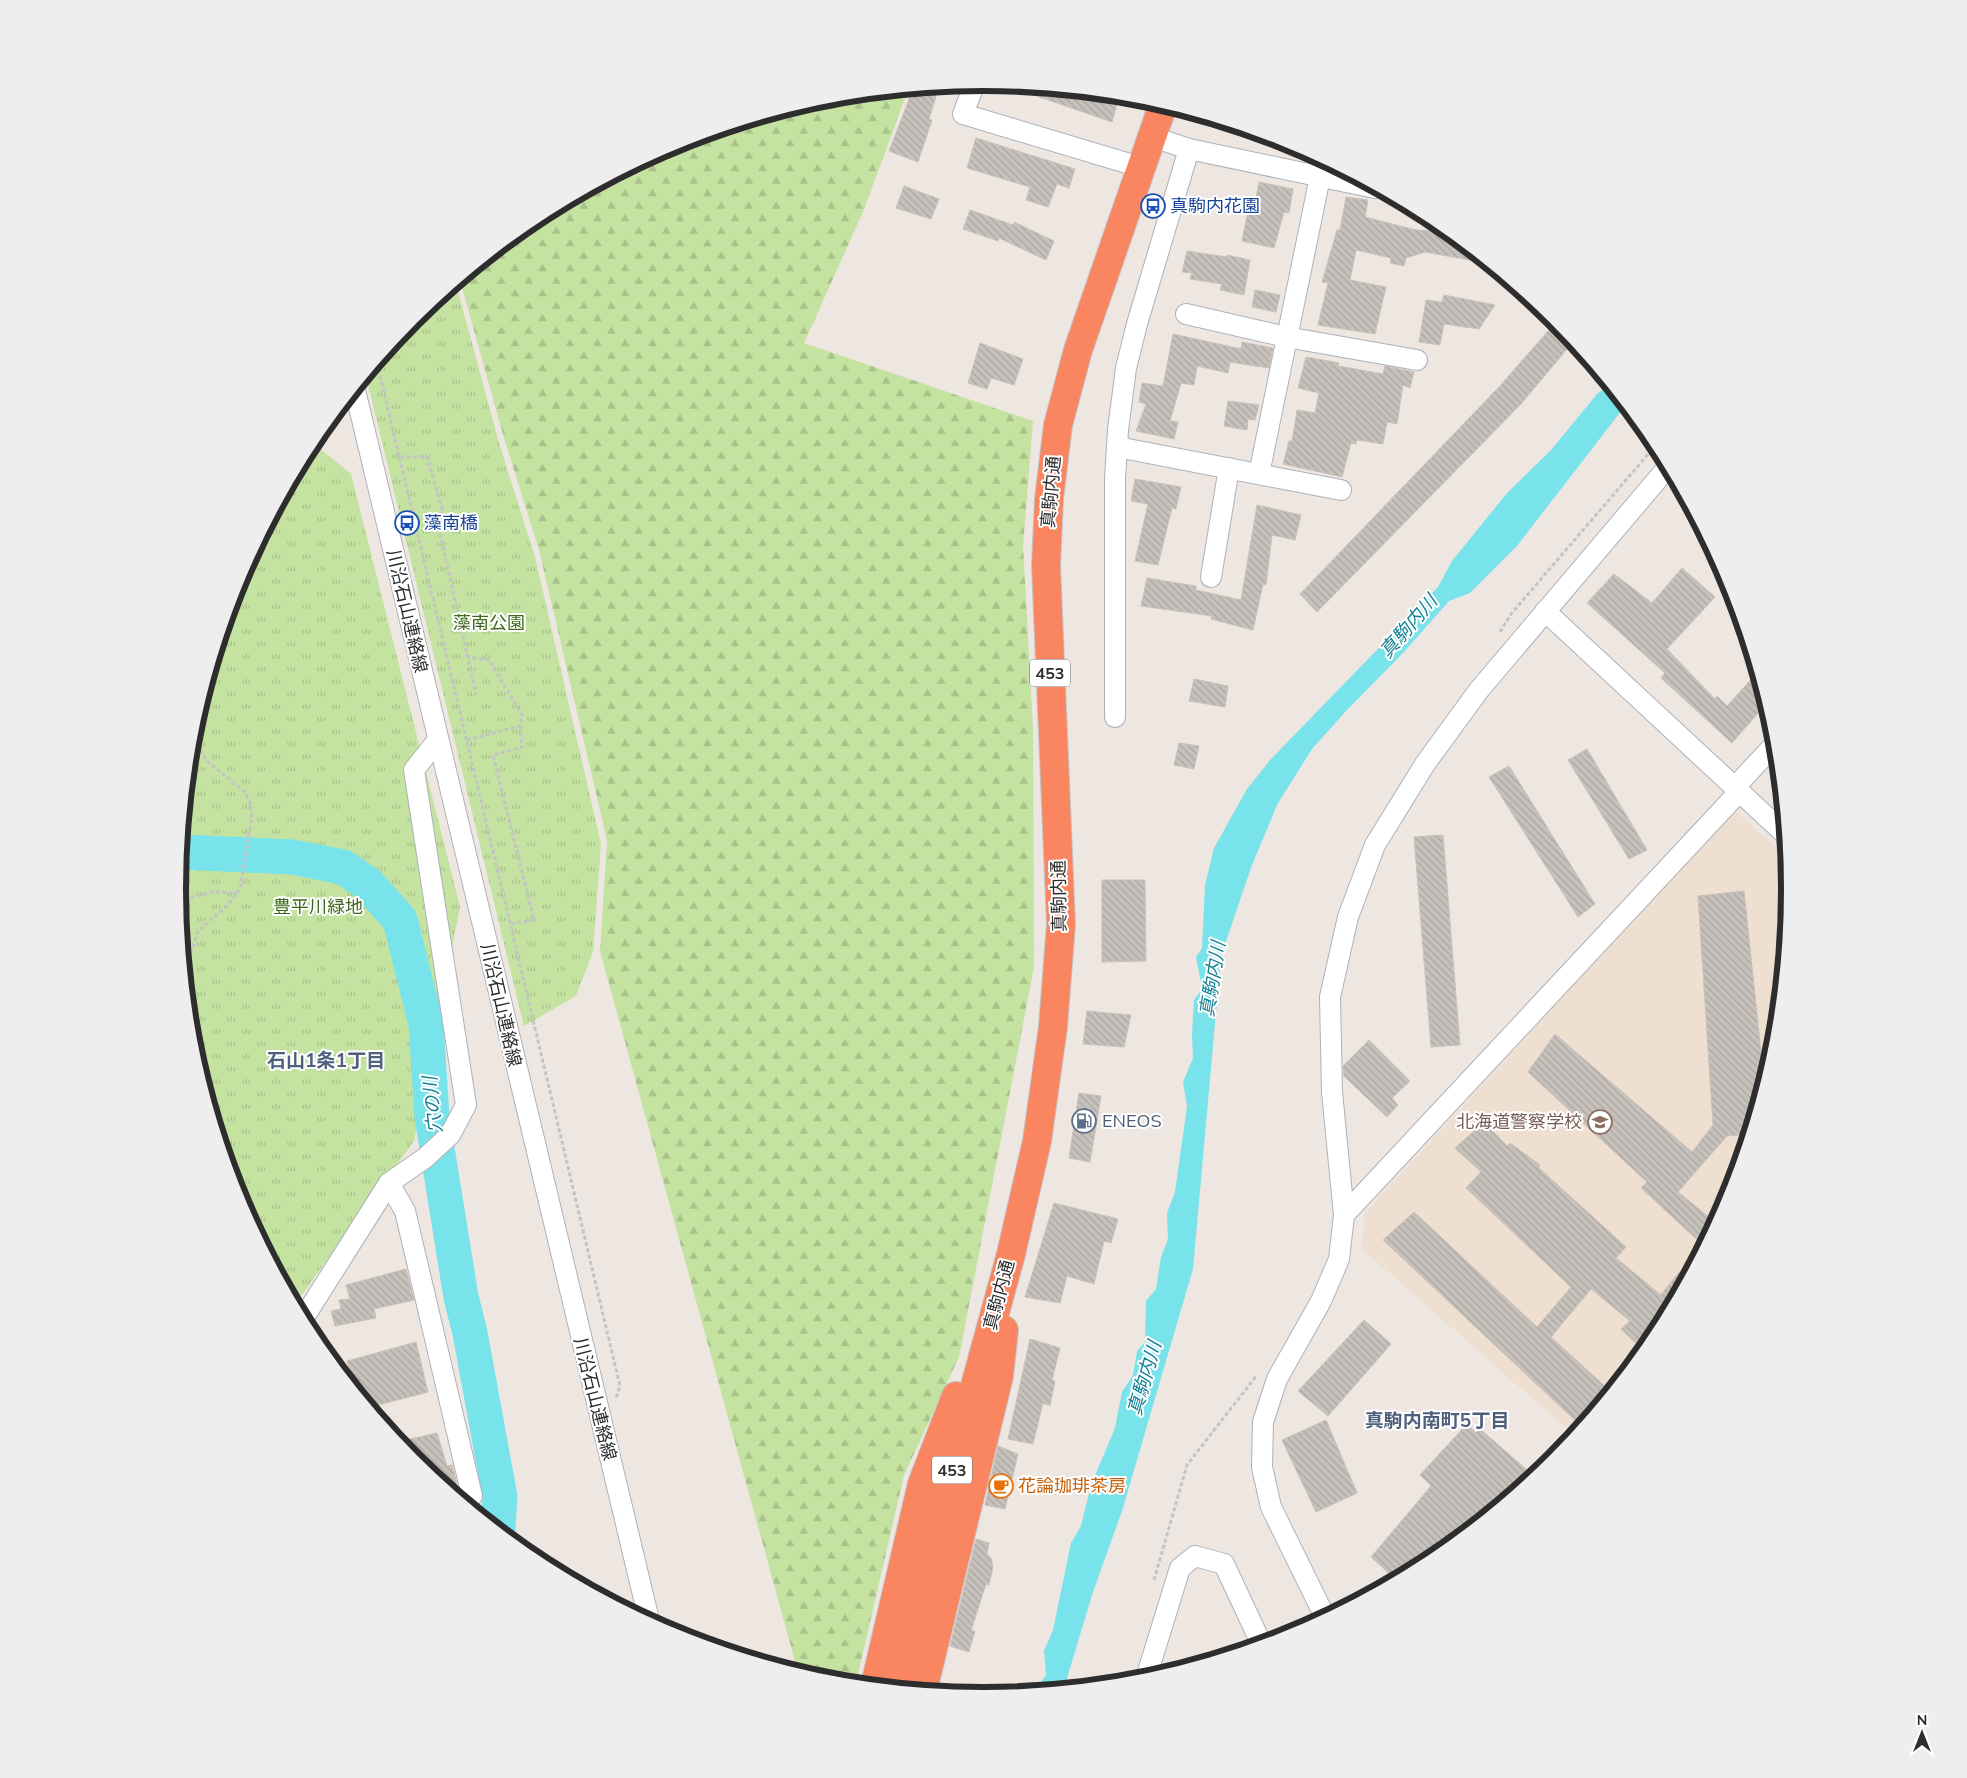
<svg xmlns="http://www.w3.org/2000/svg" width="1967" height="1778" font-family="Mulish,'Noto Sans JP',sans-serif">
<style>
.education{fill:#efdfd1}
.forest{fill:url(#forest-firs)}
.park{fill:url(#park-tufts)}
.water{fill:#79e3eb}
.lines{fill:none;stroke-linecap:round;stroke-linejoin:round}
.river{stroke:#79e3eb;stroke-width:35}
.building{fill:url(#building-back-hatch);stroke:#cac1ba}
.minor-casing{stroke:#adb2b9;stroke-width:22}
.highway-casing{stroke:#c4c4c4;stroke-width:30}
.path{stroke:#c4c4c4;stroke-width:3;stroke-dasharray:4 2.5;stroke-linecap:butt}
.minor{stroke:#fff;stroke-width:20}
.highway{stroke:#f98561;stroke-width:28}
.labels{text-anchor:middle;stroke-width:4;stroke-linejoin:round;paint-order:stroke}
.shield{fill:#fff;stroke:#6c6c6c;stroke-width:1}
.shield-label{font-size:16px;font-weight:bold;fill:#2d2d2d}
.transit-label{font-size:18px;fill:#164399;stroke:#fff;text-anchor:start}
.street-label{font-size:18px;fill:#2d2d2d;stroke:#fff}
.park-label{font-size:18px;fill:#3d6a1e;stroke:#fff}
.service-label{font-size:18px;fill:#4e5e75;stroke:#fff;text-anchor:start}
.education-label{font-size:18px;fill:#785e54;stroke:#fff;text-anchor:end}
.food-label{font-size:18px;fill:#c56008;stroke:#fff;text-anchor:start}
.water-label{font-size:19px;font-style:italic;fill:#138295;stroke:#fff}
.neighbourhood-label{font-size:19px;font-weight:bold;fill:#4f607d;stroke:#fff}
.rim{fill:none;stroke:#2d2d2d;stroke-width:6}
</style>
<defs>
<pattern id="forest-firs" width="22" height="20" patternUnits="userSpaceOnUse" patternTransform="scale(1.25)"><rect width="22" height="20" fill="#c4e2a0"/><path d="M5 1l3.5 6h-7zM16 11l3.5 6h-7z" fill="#a9c28a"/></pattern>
<pattern id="park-tufts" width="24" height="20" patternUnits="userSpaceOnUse" patternTransform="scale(1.25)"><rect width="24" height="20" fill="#c4e2a0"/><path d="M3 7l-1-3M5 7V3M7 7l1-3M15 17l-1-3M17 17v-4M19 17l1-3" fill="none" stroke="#a9c28a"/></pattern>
<pattern id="building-back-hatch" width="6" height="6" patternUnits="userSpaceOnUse" patternTransform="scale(1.25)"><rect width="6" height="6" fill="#c7c1bc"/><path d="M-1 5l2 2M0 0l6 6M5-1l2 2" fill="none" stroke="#aba6a2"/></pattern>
</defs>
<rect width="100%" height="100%" fill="#eee6e1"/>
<path class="education" d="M1734,810L1787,857L1790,889L1774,1047L1728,1198L1654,1337L1574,1435L1362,1249L1365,1213Z"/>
<path class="forest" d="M908,90L863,212L804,343L1033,421L1023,545L1033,729L1034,967L959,1357L904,1475L856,1683L826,1680L798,1672L600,951L607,840L539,550L504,438L460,280L536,218L675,144L826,98Z"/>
<g class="park">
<path d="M456,284L499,443L535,557L601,844L593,952L576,996L524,1026L366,376L413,319Z"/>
<path d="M312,442L351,474L460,907L414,1141L295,1304L238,1197L192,1046L177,889L193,731L239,580Z"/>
</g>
<path class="water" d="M1609,386L1625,406L1517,546L1470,593L1449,601L1403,653L1347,710L1312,749L1278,803L1252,865L1221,956L1193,1269L1122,1511L1093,1592L1064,1688L1035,1690L1046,1675L1044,1651L1053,1630L1071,1543L1081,1526L1091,1485L1115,1428L1122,1392L1133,1375L1137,1351L1145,1342L1146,1301L1156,1289L1161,1257L1168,1239L1167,1213L1175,1192L1187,1106L1183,1082L1193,1058L1192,1035L1194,1000L1202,989L1196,957L1202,948L1205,885L1214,848L1247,789L1271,759L1438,587L1452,561L1507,493L1551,450L1598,393Z"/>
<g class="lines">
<path class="river" d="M181,852L292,857L343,867L368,884L400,920L426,1024L432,1117L461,1297L470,1333L500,1497L498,1529"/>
</g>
<g class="building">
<path d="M939,87L929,119L932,120L918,162L889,151L913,89Z"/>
<path d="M1030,87L1081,92L1117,104L1112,122L1028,93Z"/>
<path d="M976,138L1075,169L1069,188L1057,184L1048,207L1026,200L1030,187L967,168Z"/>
<path d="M1259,182L1293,189L1289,213L1284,212L1274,248L1242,241L1250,201L1255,202Z"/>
<path d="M904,186L939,199L931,219L896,208Z"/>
<path d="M1346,197L1368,200L1365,217L1416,230L1447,231L1486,263L1425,252L1406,258L1404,266L1390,263L1391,258L1356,250L1350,280L1386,287L1375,334L1318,325L1328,283L1322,282L1337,230H1340Z"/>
<path d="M970,210L1013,225L1014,222L1054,241L1046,260L999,238L998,241L963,229Z"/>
<path d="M1187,251L1227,257V255L1250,260L1244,295L1220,290L1222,284L1190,279L1192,273L1182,272Z"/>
<path d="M1255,290L1280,295L1276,312L1252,307Z"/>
<path d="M1444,295L1495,305L1479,329L1444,324L1440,345L1419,342L1426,300L1442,302Z"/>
<path d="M1556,322L1573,342L1521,404L1317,612L1300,594L1498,388Z"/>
<path d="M1173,334L1241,349L1242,342L1273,348L1269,368L1230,362L1228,373L1197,366L1194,385L1181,383L1170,421L1178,422L1174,439L1136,431L1146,404L1139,402L1142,383L1163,386Z"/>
<path d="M980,343L1023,359L1014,385L991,378L987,389L968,383Z"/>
<path d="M1306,357L1339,363L1338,366L1383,374L1385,366L1414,372L1410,388L1403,385L1397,424L1387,422L1383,444L1357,440L1356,444L1351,443L1342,477L1283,464L1289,441H1292L1297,410L1315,413L1319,393L1298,388Z"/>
<path d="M1228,401L1259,405L1255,420L1248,419L1247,430L1224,426Z"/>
<path d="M1135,479L1181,487L1176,509L1172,508L1158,565L1135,561L1148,504L1131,501Z"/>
<path d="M1257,505L1301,515L1295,540L1272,535L1266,585L1263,584L1253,630L1211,619L1212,616L1141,606L1147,578L1196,586V590L1241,600Z"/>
<path d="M1682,568L1715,597L1667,649L1715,699L1717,696L1727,706L1757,673L1766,704L1732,743L1661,678L1665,673L1587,603L1614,574L1652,603Z"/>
<path d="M1194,679L1228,686L1225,707L1189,701Z"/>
<path d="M1179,743L1199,746L1194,769L1174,765Z"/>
<path d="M1587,749L1647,850L1629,859L1568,760Z"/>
<path d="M1509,766L1595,904L1578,917L1489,777Z"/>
<path d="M1443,835L1460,1045L1431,1047L1414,837Z"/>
<path d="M1102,880H1145L1146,961L1102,962Z"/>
<path d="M1744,891L1764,1080L1748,1134L1727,1136L1678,1192L1715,1222L1703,1245L1641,1188L1647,1182L1528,1072L1555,1034L1692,1152L1713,1125L1698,896Z"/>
<path d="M1087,1011L1131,1015L1124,1047L1083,1044Z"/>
<path d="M1369,1040L1410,1081L1392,1098L1398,1105L1387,1117L1344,1076L1343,1066Z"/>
<path d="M1079,1093L1101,1096L1090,1162L1069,1158Z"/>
<path d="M1484,1122L1507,1146L1510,1143L1540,1165L1538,1167L1626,1247L1616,1258L1661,1295L1680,1271L1687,1276L1654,1337L1643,1350L1621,1329L1630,1321L1591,1289L1551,1337L1610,1391L1581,1426L1383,1240L1414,1212L1537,1327L1571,1287L1466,1188L1481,1172L1455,1148Z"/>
<path d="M1054,1203L1118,1219L1111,1243L1104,1241L1094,1284L1067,1276L1060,1303L1025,1297Z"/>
<path d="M406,1269L414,1300L374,1309L376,1318L335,1326L331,1311L341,1309L339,1300L350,1299L346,1285Z"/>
<path d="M1364,1320L1391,1344L1328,1416L1298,1391Z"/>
<path d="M1030,1339L1060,1348L1052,1380L1055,1381L1050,1406L1043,1403L1033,1444L1008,1439Z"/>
<path d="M416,1342L428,1392L371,1407L354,1387L347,1361Z"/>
<path d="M1326,1420L1357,1493L1316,1512L1282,1440Z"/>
<path d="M1467,1424L1476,1433L1480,1429L1534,1476L1431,1560L1395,1579L1371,1557L1431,1486L1420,1475Z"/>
<path d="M437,1433L447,1466L452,1465L457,1484L452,1485V1491L413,1459L406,1440Z"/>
<path d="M998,1446L1018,1454L1005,1509L985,1505Z"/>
<path d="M976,1539L989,1543L987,1554L991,1558L993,1567L989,1585L986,1584L971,1631H975L969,1652L950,1646Z"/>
</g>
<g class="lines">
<g class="minor-casing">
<g id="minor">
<path d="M975,83L963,114L1140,167"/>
<path d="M1153,137L1189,149L1375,188"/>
<path d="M1186,314L1286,337L1417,360"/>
<path d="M355,390L649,1620"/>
<path d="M1117,447L1341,490"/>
<path d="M1259,474L1320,177"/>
<path d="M1211,577L1229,468"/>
<path d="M1545,611L1785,834"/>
<path d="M1115,717V479L1118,430L1126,368L1137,324L1189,149"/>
<path d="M1734,788L1776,743"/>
<path d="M389,1183L405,1211L472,1496L461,1499"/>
<path d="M1344,1215L1739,792"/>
<path d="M303,1319L389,1183L425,1158L450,1135L466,1105L414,770L437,741"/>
<path d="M1325,1617L1271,1507L1262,1467L1263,1422L1277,1379L1321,1301L1339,1259L1344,1215L1332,1092L1330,997L1348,917L1375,845L1425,764L1479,690L1668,467"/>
<path d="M1146,1678L1180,1568L1195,1556L1224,1564L1261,1643"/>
</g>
</g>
<g class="highway-casing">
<g id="highway">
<path d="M875,1685L922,1484L956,1396"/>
<path d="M897,1687L930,1550L1011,1254L1037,1141L1053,1027L1061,924L1046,566L1049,499L1058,425L1078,350L1163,105"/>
<path d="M923,1690L999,1376L1004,1330"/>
</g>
</g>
<g class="path">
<path d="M377,363L620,1386L616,1398"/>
<path d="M400,457H427L443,512L436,516L476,694"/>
<path d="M1500,632L1511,614L1656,445"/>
<path d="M467,740L520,726L522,715L489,660L467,657"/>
<path d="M178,901L213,892L237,893"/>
<path d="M511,924L534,920L493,755L522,747L520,726"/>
<path d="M185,972L198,931L229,904L240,889L252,817L250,803L245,792L207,761L192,734"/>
<path d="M1154,1580L1187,1465L1257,1375"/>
<path d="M1123,1682L1126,1674"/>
</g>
<use href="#minor" class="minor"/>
<use href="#highway" class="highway"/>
</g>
<defs>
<g id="bus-ring" transform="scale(1.25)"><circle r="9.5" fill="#fff" stroke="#1a4fb4" stroke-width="1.5"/><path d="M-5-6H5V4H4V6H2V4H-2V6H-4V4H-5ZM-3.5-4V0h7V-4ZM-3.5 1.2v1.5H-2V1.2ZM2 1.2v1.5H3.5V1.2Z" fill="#1a4fb4"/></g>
<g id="fuel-ring" transform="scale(1.25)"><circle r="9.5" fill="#fff" stroke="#5c6f8a" stroke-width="1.5"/><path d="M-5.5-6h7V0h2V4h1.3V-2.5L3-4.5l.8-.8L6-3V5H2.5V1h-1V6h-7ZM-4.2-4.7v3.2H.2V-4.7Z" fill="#5c6f8a"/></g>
<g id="school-ring" transform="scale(1.25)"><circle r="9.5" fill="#fff" stroke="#8d6e63" stroke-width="1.5"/><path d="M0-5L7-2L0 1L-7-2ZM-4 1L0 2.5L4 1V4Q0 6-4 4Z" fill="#8d6e63"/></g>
<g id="cafe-ring" transform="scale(1.25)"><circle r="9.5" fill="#fff" stroke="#e8710a" stroke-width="1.5"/><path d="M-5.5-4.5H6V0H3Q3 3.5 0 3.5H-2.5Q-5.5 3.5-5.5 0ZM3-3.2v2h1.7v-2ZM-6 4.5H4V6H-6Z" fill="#e8710a"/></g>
</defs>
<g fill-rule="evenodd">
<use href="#bus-ring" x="1153" y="206"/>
<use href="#bus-ring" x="407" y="523"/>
<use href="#fuel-ring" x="1084" y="1121"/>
<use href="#school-ring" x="1600" y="1122"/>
<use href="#cafe-ring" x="1001" y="1486"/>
</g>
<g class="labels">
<g class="shield">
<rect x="1030" y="659.5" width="40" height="27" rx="4"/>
<rect x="932" y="1456.5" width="40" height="27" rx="4"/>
</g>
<g class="shield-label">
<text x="1050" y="679">453</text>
<text x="952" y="1476">453</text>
</g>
<g class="transit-label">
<text x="1170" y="212">真駒内花園</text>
<text x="424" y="529">藻南橋</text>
</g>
<g class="street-label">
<text transform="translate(1051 492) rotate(-85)" y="6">真駒内通</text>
<text transform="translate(407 611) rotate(77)" y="6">川沿石山連絡線</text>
<text transform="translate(1059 896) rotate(-91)" y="6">真駒内通</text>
<text transform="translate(501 1005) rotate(77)" y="6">川沿石山連絡線</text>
<text transform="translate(999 1295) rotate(-75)" y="6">真駒内通</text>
<text transform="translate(595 1399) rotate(76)" y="6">川沿石山連絡線</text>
</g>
<g class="park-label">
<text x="489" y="629">藻南公園</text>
<text x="318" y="913">豊平川緑地</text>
</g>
<g class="service-label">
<text x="1102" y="1127">ENEOS</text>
</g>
<g class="education-label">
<text x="1582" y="1128">北海道警察学校</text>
</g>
<g class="food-label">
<text x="1018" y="1492">花論珈琲茶房</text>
</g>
<g class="water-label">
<text transform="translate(1408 626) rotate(-49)" y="7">真駒内川</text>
<text transform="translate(1212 979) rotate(-81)" y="7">真駒内川</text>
<text transform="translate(432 1105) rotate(-96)" y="7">穴の川</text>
<text transform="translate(1144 1378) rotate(-74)" y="7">真駒内川</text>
</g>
<g class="neighbourhood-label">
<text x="326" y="1067">石山1条1丁目</text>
<text x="1437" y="1427">真駒内南町5丁目</text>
</g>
</g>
<path d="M0 0H1967V1778H0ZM983 91H984A797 797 0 0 1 1781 888V890A797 797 0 0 1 984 1687H983A797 797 0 0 1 186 890V888A797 797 0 0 1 983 91Z" fill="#eee" fill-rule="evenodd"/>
<path class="rim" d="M983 91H984A797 797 0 0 1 1781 888V890A797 797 0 0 1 984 1687H983A797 797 0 0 1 186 890V888A797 797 0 0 1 983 91Z"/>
<g transform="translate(1922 1733)" stroke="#ffffff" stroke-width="4" paint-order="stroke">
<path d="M0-4L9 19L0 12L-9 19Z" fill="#2d2d2d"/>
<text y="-8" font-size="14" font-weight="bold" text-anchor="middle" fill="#2d2d2d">N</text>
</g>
</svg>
